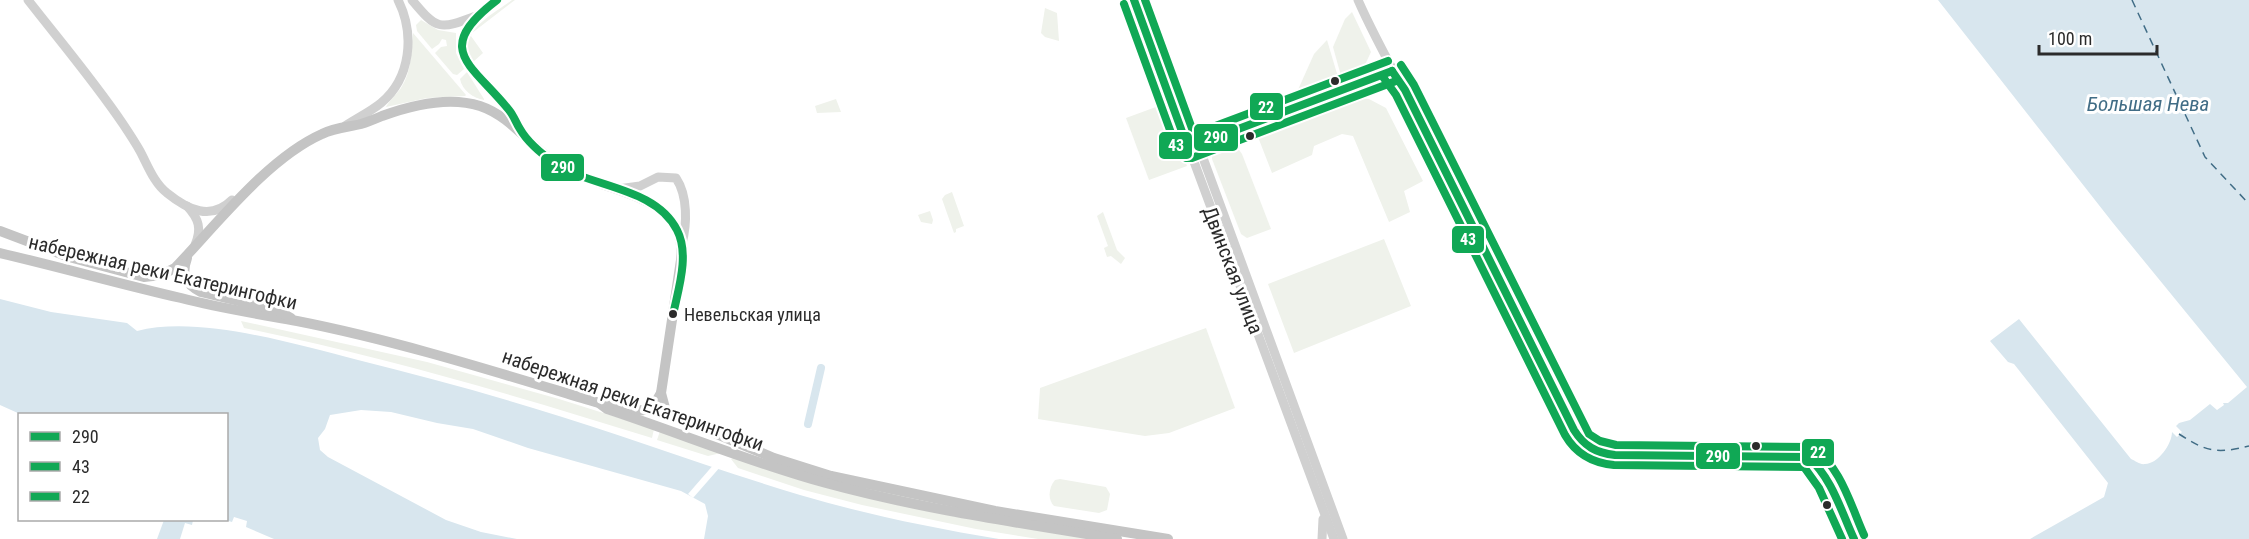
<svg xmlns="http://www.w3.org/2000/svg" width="2249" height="539" font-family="'Roboto Condensed',sans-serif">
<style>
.green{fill:#eff2eb}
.water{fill:#d8e6ee}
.pier{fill:#fff}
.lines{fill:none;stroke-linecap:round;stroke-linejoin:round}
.canal{stroke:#d8e6ee;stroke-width:8}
.ferry{stroke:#416d86;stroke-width:1.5;stroke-dasharray:8 6;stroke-linecap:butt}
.minor{stroke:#d0d0d0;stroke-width:9}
.major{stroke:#c4c4c4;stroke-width:10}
.bus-1-casing{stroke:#fff;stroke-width:12}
.bus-2-casing{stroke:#fff;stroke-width:12}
.bus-3-casing{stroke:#fff;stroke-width:12}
.bus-1{stroke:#10a855;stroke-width:8}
.bus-2{stroke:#10a855;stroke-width:8}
.bus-3{stroke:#10a855;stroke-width:8}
.bus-dot{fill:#2b2b2b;stroke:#fff;stroke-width:2}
.labels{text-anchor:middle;stroke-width:6;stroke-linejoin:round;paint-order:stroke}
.bus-label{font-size:18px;fill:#2b2b2b;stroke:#fff;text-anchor:start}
.street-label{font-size:20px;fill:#2b2b2b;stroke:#fff}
.water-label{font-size:21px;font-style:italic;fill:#416d86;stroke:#fff}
.line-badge{stroke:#fff;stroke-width:2}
.badge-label{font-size:16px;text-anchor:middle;font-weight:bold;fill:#fff}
</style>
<rect width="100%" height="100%" fill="#fff"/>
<g class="green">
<path d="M512,0H515L472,33L471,36L483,53L473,62C454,33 492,15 512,0Z"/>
<path d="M1045,8L1057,13L1059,41L1045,37L1041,33Z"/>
<path d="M1352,12L1371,52L1363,69L1341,76L1333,47L1345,19Z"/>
<path d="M421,20L438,30L456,33V53L464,69L457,75L453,74L435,53L441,47L447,46L446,40L442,39L439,44L432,49L417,31L416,25Z"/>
<path d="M413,33L466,95L465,96L427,98L386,107C389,101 396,95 401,88C412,71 411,52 413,33Z"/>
<path d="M1327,40L1338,77L1297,92L1314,54Z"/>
<path d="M467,72L484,99V100C473,98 462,90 460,79Z"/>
<path d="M1359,98L1369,99L1386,108L1423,181L1404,191L1410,212L1389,222L1353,136L1342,134L1314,146L1312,155L1272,173L1258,137Z"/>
<path d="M836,99L841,112L817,113L815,106Z"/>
<path d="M1164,104L1187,166L1149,180L1126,118Z"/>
<path d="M1236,146L1242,154L1271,229L1247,238L1241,234L1212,159V156Z"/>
<path d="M952,192L964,226L956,229V232L954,233L942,199L945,195Z"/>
<path d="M930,211L933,220L932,224L921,222L918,215Z"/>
<path d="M1103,212L1117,250L1125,258L1121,264L1111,256L1107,257L1104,248L1108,246L1097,216Z"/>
<path d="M1384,239L1411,306L1294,353L1268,284Z"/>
<path d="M241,321L427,362L559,399L654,429L652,438C517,396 382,356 244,328Z"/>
<path d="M1206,328L1235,408L1169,433L1145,436L1038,419L1040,388Z"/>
<path d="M660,431L721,453L708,456L657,440Z"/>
<path d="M735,457L1087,539H1038L976,529L862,505L804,490L738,468L731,459Z"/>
<path d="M1060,479L1106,487L1110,494L1107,510L1099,513L1054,506C1047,499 1049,487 1055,480Z"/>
</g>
<g class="water">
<path d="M1938,0H2249V539H2030L2104,497L2108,483L2014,364L2008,362L1990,341L2019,319L2131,459C2136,461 2140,465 2145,464C2158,464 2172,444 2172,432L2177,437L2182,432L2176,426L2179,423L2190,420L2210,404L2217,410L2224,405L2223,403H2228L2247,387L2113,223Z"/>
<path d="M0,299L51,312L127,323L137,331C199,315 295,344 358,360C417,375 475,390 533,408C623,435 710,468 800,495C864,514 932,528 999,539H704L708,516L705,504L681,491L528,448L473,429L437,423L391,412L361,410L330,415L325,429L318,438L320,450L328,457L446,520L481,532L517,539H274L246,527L247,521L234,517L232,522L225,520L226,414H20L0,405Z"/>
<path d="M164,520H193L192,525L185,523L180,539H157Z"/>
</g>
<path class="pier" d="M715,463L721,466L693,498L688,494Z"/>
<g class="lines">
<path class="canal" d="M808,424L821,368"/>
<g class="ferry">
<path d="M2132,0L2205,157L2249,204"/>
<path d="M2179,434C2207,452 2216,454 2249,446"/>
</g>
<g class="minor">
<path d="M28,0C60,41 94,81 123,124C129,133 135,142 140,151C148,166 154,183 167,193C188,210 211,221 232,200"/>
<path d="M412,0C437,30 439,30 476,16"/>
<path d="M497,0C476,16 456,31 465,60L511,112L521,131"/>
<path d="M1134,0L1334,539"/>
<path d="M1145,0L1343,539"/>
<path d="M1358,0C1379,48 1406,92 1429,138C1478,235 1525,333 1574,430C1583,447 1596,454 1615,455L1808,457C1828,470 1843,516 1854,539"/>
<path d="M345,126C357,118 370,112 381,103C411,78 415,34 398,0"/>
<path d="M1192,146L1392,71"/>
<path d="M618,189L640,186L658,177L676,178C688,196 687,224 682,244"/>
<path d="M187,206C199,219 202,229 195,245"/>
<path d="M1322,539L1323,519"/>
</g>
<g class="major">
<path d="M0,231L69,257L144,277L161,275L175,268C216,225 268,158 322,134C334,128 348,127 361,124C368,122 375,119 382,116C412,105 449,96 480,106C507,115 524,138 545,155C560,167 578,176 597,182C636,197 687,207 681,260L661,393L665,408L671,415L774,458L831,476L995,511L1168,539"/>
<path d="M0,253C60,267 120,284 181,298C219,308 258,314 297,321C399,341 499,373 599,403L607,409C680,433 752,463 826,483C921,509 1020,523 1117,539"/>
<path d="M187,258C181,275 185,284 201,292L277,310L291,318"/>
<path d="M599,403C628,398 643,428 661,393"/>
</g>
<g class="bus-1-casing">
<g id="bus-1">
<path d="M497,0C431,50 472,64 509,110C514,116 516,123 520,129C528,143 543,155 556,164C593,188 655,187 677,230C690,255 678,290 673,315"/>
<path d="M1134,0L1188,148L1392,71"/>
<path d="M1392,71L1405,90L1574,430C1584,446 1596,453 1615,455L1808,457C1832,478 1841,511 1854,539"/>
</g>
</g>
<g class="bus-2-casing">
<g id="bus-2">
<path d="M1124,4L1178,152L1186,158H1192L1396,81"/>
<path d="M1383,77L1396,95L1565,435C1576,454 1592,463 1614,465L1804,467L1819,488L1842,539"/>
</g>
</g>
<g class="bus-3-casing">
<g id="bus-3">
<path d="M1145,0L1194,134L1388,61"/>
<path d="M1401,65L1414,85L1589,434L1600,441L1616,445L1811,447C1840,464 1851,506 1864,535"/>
</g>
</g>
<use href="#bus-1" class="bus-1"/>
<use href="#bus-2" class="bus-2"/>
<use href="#bus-3" class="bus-3"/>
</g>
<g class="bus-dot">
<circle cx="1335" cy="81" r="5"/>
<circle cx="1250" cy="136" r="5"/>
<circle cx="673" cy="314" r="5"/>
<circle cx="1756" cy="446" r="5"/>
<circle cx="1827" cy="505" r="5"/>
</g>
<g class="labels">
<g class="bus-label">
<text x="684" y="321">Невельская улица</text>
</g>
<g class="street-label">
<text transform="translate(1233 270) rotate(69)" y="7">Двинская улица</text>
<text transform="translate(163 272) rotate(13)" y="7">набережная реки Екатерингофки</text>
<text transform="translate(633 400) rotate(19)" y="7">набережная реки Екатерингофки</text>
</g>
<g class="water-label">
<text x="2148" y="111">Большая Нева</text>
</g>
</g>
<g class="line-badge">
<rect x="1249" y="92" width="35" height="29" rx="6" fill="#10a855"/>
<rect x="1193" y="123" width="46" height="29" rx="6" fill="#10a855"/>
<rect x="1158" y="131" width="35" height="29" rx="6" fill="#10a855"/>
<rect x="540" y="153" width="45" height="29" rx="6" fill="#10a855"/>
<rect x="1451" y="225" width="34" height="29" rx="6" fill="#10a855"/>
<rect x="1801" y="438" width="34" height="29" rx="6" fill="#10a855"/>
<rect x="1695" y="442" width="46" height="28" rx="6" fill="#10a855"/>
</g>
<g class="badge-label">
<text x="1266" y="113">22</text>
<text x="1216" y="143">290</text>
<text x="1176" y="151">43</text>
<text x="563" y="173">290</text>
<text x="1468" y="245">43</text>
<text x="1818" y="458">22</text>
<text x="1718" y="462">290</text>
</g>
<rect x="18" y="413" width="210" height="108" fill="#ffffff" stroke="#aaaaaa" stroke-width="1.5"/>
<rect x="30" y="432" width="30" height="9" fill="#10a855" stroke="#aaaaaa" stroke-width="1.5"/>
<text x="72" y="443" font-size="18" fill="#2b2b2b">290</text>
<rect x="30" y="462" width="30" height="9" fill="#10a855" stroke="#aaaaaa" stroke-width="1.5"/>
<text x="72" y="473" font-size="18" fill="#2b2b2b">43</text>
<rect x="30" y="492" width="30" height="9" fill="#10a855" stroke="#aaaaaa" stroke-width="1.5"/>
<text x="72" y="503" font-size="18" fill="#2b2b2b">22</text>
<path d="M2039 45v9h118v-9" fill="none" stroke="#2b2b2b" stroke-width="3"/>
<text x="2048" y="45" font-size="18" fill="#2b2b2b" stroke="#ffffff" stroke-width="4.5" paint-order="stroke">100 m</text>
</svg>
